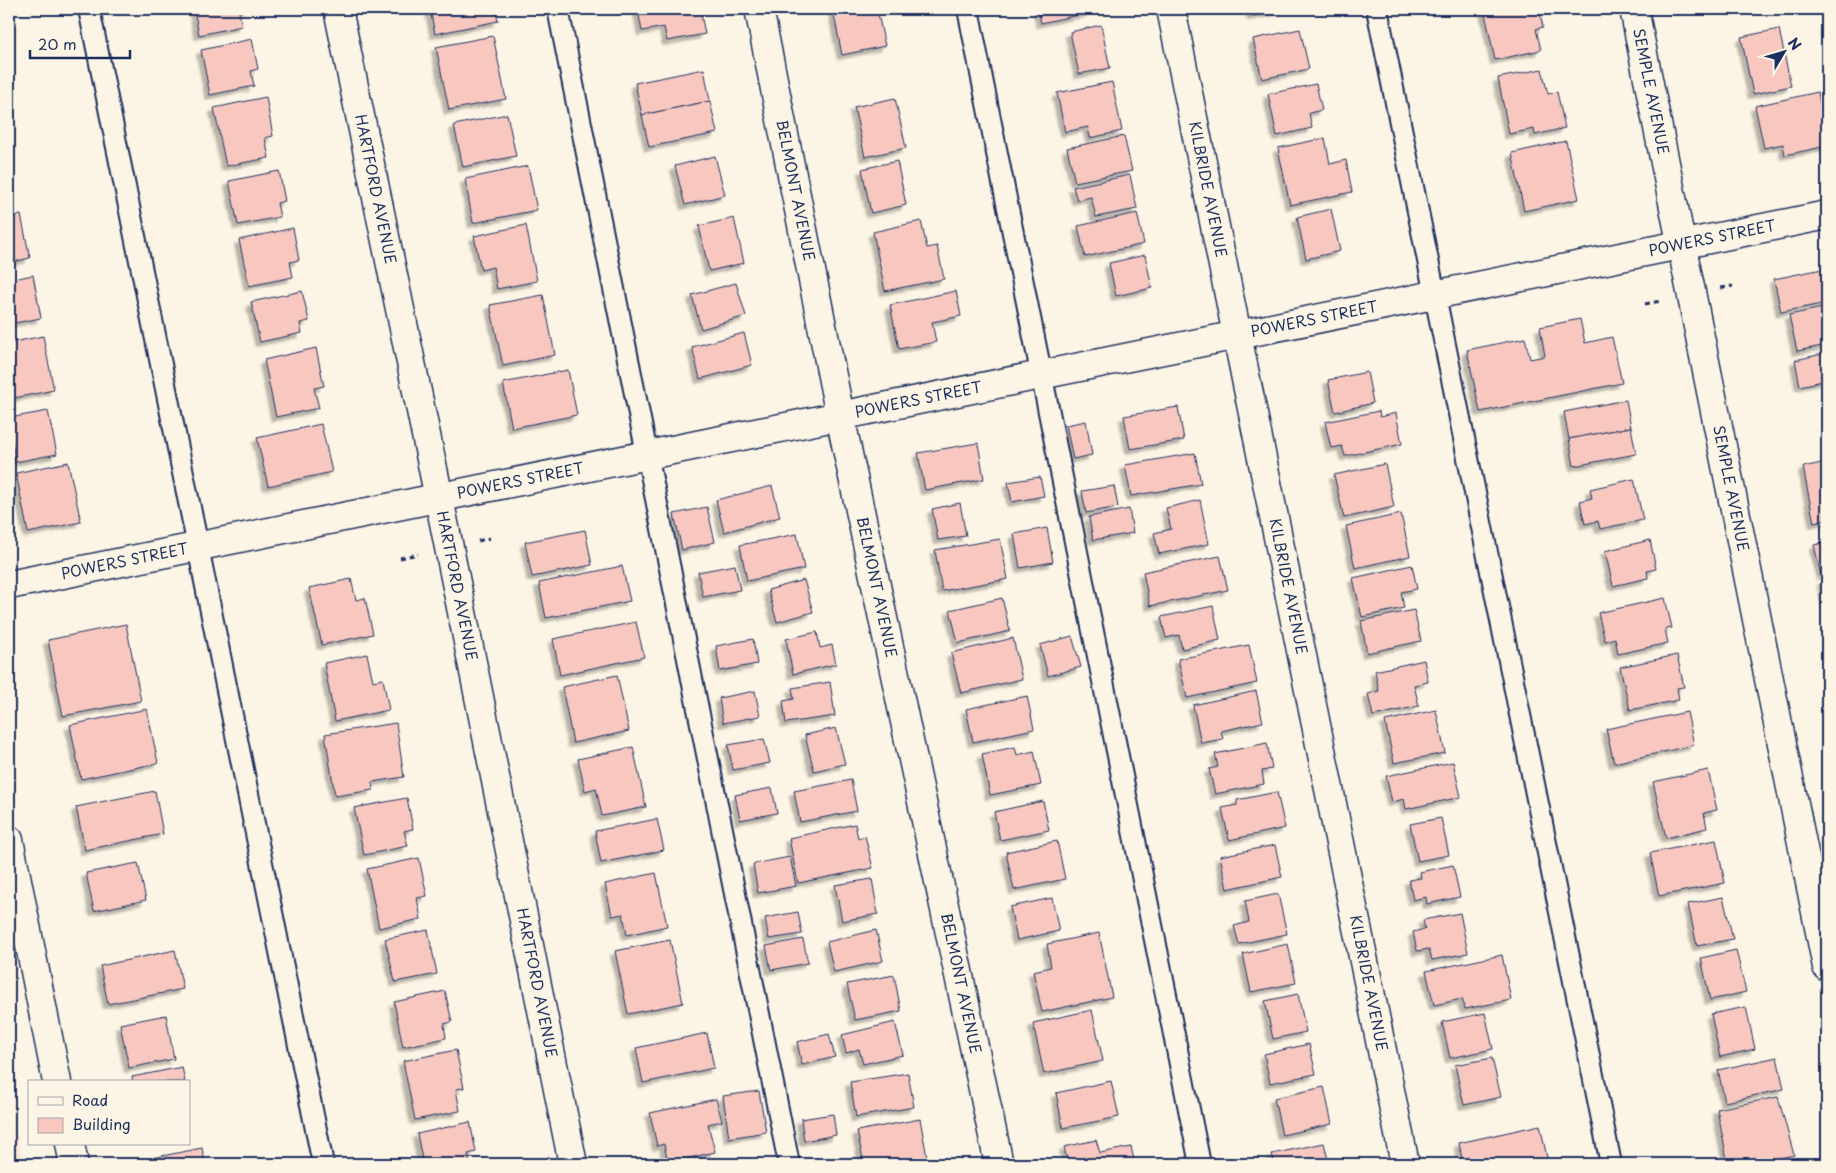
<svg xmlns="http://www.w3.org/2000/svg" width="1836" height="1173" font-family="'Playpen Sans',sans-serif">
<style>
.built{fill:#fbe8da}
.building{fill:#f8c8c0;stroke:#1b2f5e;filter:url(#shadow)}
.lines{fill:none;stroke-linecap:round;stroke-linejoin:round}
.service-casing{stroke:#1b2f5e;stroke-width:24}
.minor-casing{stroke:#1b2f5e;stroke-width:31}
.path{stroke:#1b2f5e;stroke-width:3;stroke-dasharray:5 4;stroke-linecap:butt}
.service{stroke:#fcf5e5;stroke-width:20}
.minor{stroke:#fcf5e5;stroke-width:28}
.labels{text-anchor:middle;stroke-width:4.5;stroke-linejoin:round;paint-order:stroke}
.street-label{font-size:15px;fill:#1b2f5e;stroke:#fcf5e5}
</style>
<defs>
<filter id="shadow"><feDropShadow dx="-4.5" dy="4.5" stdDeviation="1" flood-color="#0004"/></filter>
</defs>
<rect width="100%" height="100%" fill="#fcf5e5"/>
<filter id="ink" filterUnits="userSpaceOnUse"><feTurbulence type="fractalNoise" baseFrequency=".02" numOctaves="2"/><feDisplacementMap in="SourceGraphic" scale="10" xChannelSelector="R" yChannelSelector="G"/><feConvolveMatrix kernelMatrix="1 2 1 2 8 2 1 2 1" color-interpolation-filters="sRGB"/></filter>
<g filter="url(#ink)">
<path class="built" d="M9,1093L23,1164H9Z"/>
<g class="building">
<path d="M194,9H248L239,12L242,26L199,35Z"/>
<path d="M430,9H495L498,21L435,34Z"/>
<path d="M646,9H700L705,34L667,41L664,27L642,31L638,10Z"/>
<path d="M877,9L885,46L842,55L833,10Z"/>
<path d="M1038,9H1090L1091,12L1041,23Z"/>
<path d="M1251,9H1287L1252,16Z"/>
<path d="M1484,9H1539L1543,27L1536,29L1541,50L1495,60Z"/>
<path d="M1101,25L1110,68L1079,74L1070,32Z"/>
<path d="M1300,29L1309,69L1262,79L1253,39Z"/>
<path d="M1779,29L1791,86L1753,94L1741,37Z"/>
<path d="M493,36L506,99L449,110L436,47Z"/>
<path d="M252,39L258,69L251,71L254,86L210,95L201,50Z"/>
<path d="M704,69L710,101L642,115L635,83Z"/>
<path d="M1542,69L1548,94L1557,92L1565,128L1535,135L1534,129L1509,134L1498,78Z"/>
<path d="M1112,82L1122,131L1090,138L1088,127L1065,132L1057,93Z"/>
<path d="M1316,84L1322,110L1309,113L1312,128L1277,136L1268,94Z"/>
<path d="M1818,92L1827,146L1785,155L1783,144L1764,148L1755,106Z"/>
<path d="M266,97L273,136L265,138L269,158L226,166L214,108Z"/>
<path d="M895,98L906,148L865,157L854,107Z"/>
<path d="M710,101L717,133L649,147L642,115Z"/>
<path d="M507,114L516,156L463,167L454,125Z"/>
<path d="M1124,136L1132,171L1075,182L1067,148Z"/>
<path d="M1325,138L1330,164L1346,160L1352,192L1290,205L1278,148Z"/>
<path d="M1566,141L1579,199L1524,211L1512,153Z"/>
<path d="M715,156L725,195L685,205L675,166Z"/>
<path d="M897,161L906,205L871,213L862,169Z"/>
<path d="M528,166L537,210L473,223L465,179Z"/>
<path d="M279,171L285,201L277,203L280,217L238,225L229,181Z"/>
<path d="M9,173L15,201L9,202Z"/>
<path d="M1130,175L1137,209L1096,217L1091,197L1077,200L1073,187Z"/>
<path d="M1331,209L1340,251L1306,259L1297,217Z"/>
<path d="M1137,213L1144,244L1085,257L1078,226Z"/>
<path d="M21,215L30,258L9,263V217Z"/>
<path d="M734,218L744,263L709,271L699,226Z"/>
<path d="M921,221L927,248L937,246L944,279L885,291L873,232Z"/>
<path d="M526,225L537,281L497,289L493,267L481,270L474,236Z"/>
<path d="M293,228L299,260L290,262L293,277L249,286L239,240Z"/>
<path d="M1145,255L1152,288L1116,296L1109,263Z"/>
<path d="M1827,268V303L1781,312L1774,279Z"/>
<path d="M33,275L41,318L9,324V280Z"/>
<path d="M736,283L746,316L701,329L692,295Z"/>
<path d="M302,291L309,321L300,323L302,333L260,342L251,302Z"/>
<path d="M956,291L961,316L932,322L936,342L899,349L890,305Z"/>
<path d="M543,295L555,355L503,366L490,305Z"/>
<path d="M1827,307V345L1797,351L1789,315Z"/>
<path d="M1580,319L1585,343L1612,337L1622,383L1480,412L1467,350L1525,338L1530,359L1545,356L1540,327Z"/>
<path d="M744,333L752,365L700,379L692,347Z"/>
<path d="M43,336L54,390L9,399V343Z"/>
<path d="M316,348L324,386L314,388L319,408L276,417L264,360Z"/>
<path d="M1827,353V380L1800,386L1795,360Z"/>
<path d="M568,370L577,415L512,428L503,383Z"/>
<path d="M1367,372L1373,403L1335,412L1328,380Z"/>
<path d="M1626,400L1631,427L1569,439L1564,412Z"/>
<path d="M1178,407L1184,440L1130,449L1124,416Z"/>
<path d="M48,411L57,454L15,462L9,418Z"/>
<path d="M1379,411L1380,417L1396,413L1402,444L1345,456L1342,446L1331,448L1325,422Z"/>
<path d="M1086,421L1092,455L1073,459L1066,425Z"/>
<path d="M321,424L332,472L268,486L257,438Z"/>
<path d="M1631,427L1636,454L1574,466L1569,439Z"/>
<path d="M978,443L984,479L925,490L918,453Z"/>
<path d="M1195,453L1201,484L1131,496L1125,465Z"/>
<path d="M68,462L81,522L28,533L16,473Z"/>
<path d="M1827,462V520L1814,523L1803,467Z"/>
<path d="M1385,464L1394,507L1344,518L1334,475Z"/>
<path d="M1040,477L1044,496L1012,502L1008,482Z"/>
<path d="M1634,479L1643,520L1600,529L1598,521L1585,524L1580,501L1592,498L1590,489Z"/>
<path d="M772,486L780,517L724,532L716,500Z"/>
<path d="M1114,486L1118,507L1086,513L1082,491Z"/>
<path d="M1200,500L1209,544L1159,554L1154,533L1171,529L1166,508Z"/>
<path d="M960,503L966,536L938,540L932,509Z"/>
<path d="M707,507L715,542L682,550L674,514Z"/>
<path d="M1129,509L1133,533L1093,540L1089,517Z"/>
<path d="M1401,514L1410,556L1355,568L1346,526Z"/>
<path d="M1047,528L1053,562L1020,568L1014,534Z"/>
<path d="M585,530L592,565L532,577L525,542Z"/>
<path d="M797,534L804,569L747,581L740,545Z"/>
<path d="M1000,539L1008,579L942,591L935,550Z"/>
<path d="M1650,540L1656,569L1647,571L1648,578L1613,586L1605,551Z"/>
<path d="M1827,542V573L1821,575L1814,545Z"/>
<path d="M1220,556L1228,590L1150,606L1143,572Z"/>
<path d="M735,565L740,590L703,597L698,572Z"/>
<path d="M1412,565L1417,589L1401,592L1404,608L1362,617L1353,578Z"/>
<path d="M622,566L630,601L546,618L539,583Z"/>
<path d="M351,579L356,600L365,598L373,634L322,645L309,588Z"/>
<path d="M1827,579V607L1822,581Z"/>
<path d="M804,580L813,612L777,622L768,590Z"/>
<path d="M1002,598L1010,631L958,643L950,610Z"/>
<path d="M1665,598L1672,628L1665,629L1668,643L1618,654L1615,638L1605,641L1598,613Z"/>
<path d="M1213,606L1220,640L1182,649L1179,635L1166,638L1161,617Z"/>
<path d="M1414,610L1421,641L1367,653L1361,621Z"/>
<path d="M636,622L644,657L560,675L553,639Z"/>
<path d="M126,624L141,701L63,716L48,640Z"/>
<path d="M817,632L820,648L832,645L836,664L793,674L786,639Z"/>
<path d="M1072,636L1081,667L1048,676L1040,645Z"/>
<path d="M1013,638L1022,679L961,693L951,653Z"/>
<path d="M753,639L757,664L720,671L716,646Z"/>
<path d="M1249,645L1257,683L1187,698L1178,659Z"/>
<path d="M367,654L373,681L383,679L389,710L335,721L324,663Z"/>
<path d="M1677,655L1684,687L1677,688L1679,700L1630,710L1620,667Z"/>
<path d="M1424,660L1428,682L1414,685L1419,706L1373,716L1368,694L1379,691L1375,671Z"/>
<path d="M617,675L629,731L573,743L562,687Z"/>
<path d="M830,682L835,716L786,723L783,701L794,699L792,688Z"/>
<path d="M755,691L760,716L723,723L719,698Z"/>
<path d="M1256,691L1263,722L1221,731L1223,739L1201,743L1193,705Z"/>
<path d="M1027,696L1034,729L973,742L966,709Z"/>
<path d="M147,709L158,763L81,779L70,725Z"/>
<path d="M1436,710L1445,753L1394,763L1385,721Z"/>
<path d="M1687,712L1694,745L1614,763L1606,729Z"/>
<path d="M396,723L404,777L372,782L373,790L335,796L325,734Z"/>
<path d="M836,728L845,764L814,771L805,735Z"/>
<path d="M764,739L770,763L733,770L728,745Z"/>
<path d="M1267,743L1272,769L1262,771L1264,784L1215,794L1209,769L1218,767L1215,754Z"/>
<path d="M633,747L646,807L602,816L596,788L585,791L578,759Z"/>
<path d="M1015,747L1017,755L1034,751L1041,785L990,795L982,754Z"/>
<path d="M1453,762L1461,797L1406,809L1404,799L1392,802L1386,776Z"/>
<path d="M1708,770L1717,810L1704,813L1707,828L1666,838L1653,782Z"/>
<path d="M851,780L857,811L800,822L794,791Z"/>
<path d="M772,788L777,813L740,820L735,795Z"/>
<path d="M155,791L163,834L85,850L76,807Z"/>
<path d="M1277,792L1285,828L1229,840L1222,808L1237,805V800Z"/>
<path d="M407,798L413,829L404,831L408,846L364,855L354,808Z"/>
<path d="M1043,801L1049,830L1000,840L994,812Z"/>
<path d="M1441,818L1449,855L1418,861L1410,824Z"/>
<path d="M657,819L664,850L601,863L595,831Z"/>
<path d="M855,824L858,838L865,836L873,868L798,883L789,838Z"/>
<path d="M1716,840L1725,883L1659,896L1650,853Z"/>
<path d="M1057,841L1065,879L1014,890L1006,852Z"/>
<path d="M1275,845L1282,877L1227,889L1220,856Z"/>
<path d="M790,857L796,886L758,893L753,864Z"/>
<path d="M419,858L427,896L417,898L421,919L379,928L367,869Z"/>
<path d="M138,863L146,900L94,911L86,873Z"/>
<path d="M1453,865L1460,897L1427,904L1426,897L1413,900L1409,880L1421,878L1420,872Z"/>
<path d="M656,873L667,926L627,935L623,914L612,916L605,884Z"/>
<path d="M872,879L878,914L842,921L835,885Z"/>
<path d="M1278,894L1287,934L1239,944L1234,926L1249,922L1245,901Z"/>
<path d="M1723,897L1733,939L1697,946L1688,904Z"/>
<path d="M1052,898L1059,931L1017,940L1010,907Z"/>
<path d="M798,912L802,934L769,939L765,918Z"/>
<path d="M1460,913L1468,953L1432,960L1429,949L1417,951L1413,932L1425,929L1423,920Z"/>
<path d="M428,930L437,974L395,982L385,939Z"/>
<path d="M876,930L883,961L834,972L827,942Z"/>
<path d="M1099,933L1112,997L1042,1012L1033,971L1051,967L1047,944Z"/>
<path d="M803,939L808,963L771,970L766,946Z"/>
<path d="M670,940L683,1003L628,1014L615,951Z"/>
<path d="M1288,944L1296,983L1251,992L1243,954Z"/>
<path d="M175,950L183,989L108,1004L100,966Z"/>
<path d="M1736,950L1746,992L1710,1000L1701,958Z"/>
<path d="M1502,955L1511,1000L1465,1009L1462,999L1434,1005L1426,971Z"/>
<path d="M894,975L901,1011L855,1020L847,984Z"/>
<path d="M445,991L452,1022L444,1024L446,1038L403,1047L394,1002Z"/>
<path d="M1298,994L1306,1032L1273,1039L1265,1001Z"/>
<path d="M1746,1007L1755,1049L1720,1057L1711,1014Z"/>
<path d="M1092,1010L1103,1061L1044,1074L1033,1023Z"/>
<path d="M1485,1013L1493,1049L1450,1058L1442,1022Z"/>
<path d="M166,1015L174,1059L129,1068L120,1024Z"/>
<path d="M895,1022L903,1055L863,1064L859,1049L846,1053L842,1035Z"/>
<path d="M707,1033L714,1068L643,1083L636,1048Z"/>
<path d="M829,1034L835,1057L802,1065L797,1042Z"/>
<path d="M1309,1044L1316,1074L1270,1083L1264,1054Z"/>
<path d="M456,1050L464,1088L456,1089L460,1111L415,1120L403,1061Z"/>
<path d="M1777,1057L1784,1089L1725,1102L1718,1070Z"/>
<path d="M1492,1058L1501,1097L1464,1105L1455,1065Z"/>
<path d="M182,1067L185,1082H133L132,1077Z"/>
<path d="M908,1073L914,1107L856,1117L850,1082Z"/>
<path d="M1111,1081L1119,1117L1063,1128L1056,1093Z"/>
<path d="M1324,1087L1332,1124L1282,1135L1274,1098Z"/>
<path d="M759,1091L766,1132L729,1138L723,1096Z"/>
<path d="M1778,1097L1794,1155L1751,1164H1728L1717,1109Z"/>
<path d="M716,1099L722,1121L708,1124L715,1152L668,1163L664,1144L657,1146L650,1113Z"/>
<path d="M833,1114L836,1135L804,1141L801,1119Z"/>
<path d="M920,1119L927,1157L889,1164H864L857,1131Z"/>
<path d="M470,1122L476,1152L468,1154L470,1164H423L417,1134Z"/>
<path d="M1540,1125L1548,1162L1463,1164L1459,1143Z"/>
<path d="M1096,1140L1100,1153L1131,1147L1135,1164H1068L1064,1147Z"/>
<path d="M1324,1143L1329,1164H1275L1272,1154Z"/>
<path d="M202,1148L205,1164H148L147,1159Z"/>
</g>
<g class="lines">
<g class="service-casing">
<g id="service">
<path d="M89,9L323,1164"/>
<path d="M558,9L789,1164"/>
<path d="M968,9L1200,1164"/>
<path d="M1377,9L1611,1164"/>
</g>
</g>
<g class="minor-casing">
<g id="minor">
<path id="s1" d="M338,9L439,498L573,1164"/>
<path id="s2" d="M759,9L840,416L999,1164"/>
<path id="s3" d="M1171,9L1405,1164"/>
<path id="s4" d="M1634,9L1827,967"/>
<path id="s5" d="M9,585L1827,215"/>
<path d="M9,840L57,1082"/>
<path d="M70,1144L74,1164"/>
</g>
</g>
<g class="path">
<path d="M1721,288L1733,286"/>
<path d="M1645,304L1661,301"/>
<path d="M478,541L490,538"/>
<path d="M400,558L418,554"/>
</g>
<use href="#service" class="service"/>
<use href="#minor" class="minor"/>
</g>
</g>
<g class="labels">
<g class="street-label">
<text dy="5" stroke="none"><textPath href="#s4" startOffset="84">SEMPLE AVENUE</textPath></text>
<text dy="5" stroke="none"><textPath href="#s1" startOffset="184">HARTFORD AVENUE</textPath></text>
<text dy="5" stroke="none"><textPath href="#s2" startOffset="185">BELMONT AVENUE</textPath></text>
<text dy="5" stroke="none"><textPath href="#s3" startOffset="184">KILBRIDE AVENUE</textPath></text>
<text dy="5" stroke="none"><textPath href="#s5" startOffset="1738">POWERS STREET</textPath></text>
<text dy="5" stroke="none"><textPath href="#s5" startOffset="1332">POWERS STREET</textPath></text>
<text dy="5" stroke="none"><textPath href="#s5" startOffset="928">POWERS STREET</textPath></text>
<text dy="5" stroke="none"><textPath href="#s5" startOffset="522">POWERS STREET</textPath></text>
<text dy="5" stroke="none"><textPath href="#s4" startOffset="489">SEMPLE AVENUE</textPath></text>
<text dy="5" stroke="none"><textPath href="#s5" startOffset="118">POWERS STREET</textPath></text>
<text dy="5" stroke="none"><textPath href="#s1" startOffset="589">HARTFORD AVENUE</textPath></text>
<text dy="5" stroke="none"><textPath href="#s2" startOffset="590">BELMONT AVENUE</textPath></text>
<text dy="5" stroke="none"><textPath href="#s3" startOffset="589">KILBRIDE AVENUE</textPath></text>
<text dy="5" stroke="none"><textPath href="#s1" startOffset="994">HARTFORD AVENUE</textPath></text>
<text dy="5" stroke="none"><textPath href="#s2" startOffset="995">BELMONT AVENUE</textPath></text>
<text dy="5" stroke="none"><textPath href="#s3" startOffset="994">KILBRIDE AVENUE</textPath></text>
</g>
</g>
<rect width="1836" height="1173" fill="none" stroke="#fcf5e5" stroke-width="30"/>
<rect x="15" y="15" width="1806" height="1143" fill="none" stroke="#1b2f5e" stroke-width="2" filter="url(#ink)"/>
<rect x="28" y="1080" width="162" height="65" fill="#fcf5e5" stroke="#a2a6af"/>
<rect x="38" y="1097" width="25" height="8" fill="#fcf5e5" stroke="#a2a6af"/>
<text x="72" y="1106" font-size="15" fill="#1b2f5e">Road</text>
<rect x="38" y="1118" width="25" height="15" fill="#f8c8c0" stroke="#a2a6af"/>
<text x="72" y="1130" font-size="15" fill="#1b2f5e">Building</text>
<g transform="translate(1784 52) rotate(52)" stroke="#fcf5e5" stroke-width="4" paint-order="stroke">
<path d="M0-4L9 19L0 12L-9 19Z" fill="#1b2f5e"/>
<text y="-8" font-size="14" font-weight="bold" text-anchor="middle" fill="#1b2f5e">N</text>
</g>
<path d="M30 50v8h100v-8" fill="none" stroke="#1b2f5e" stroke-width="2.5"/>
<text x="38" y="50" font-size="15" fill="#1b2f5e" stroke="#fcf5e5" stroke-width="4" paint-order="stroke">20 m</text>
</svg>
